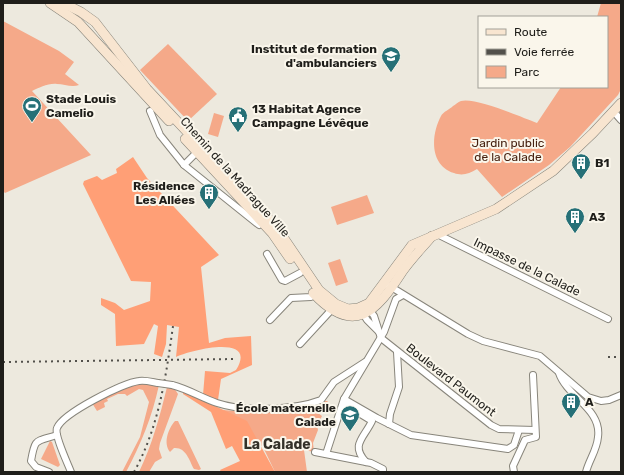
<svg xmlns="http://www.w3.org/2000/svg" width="624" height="475" font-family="Rubik,sans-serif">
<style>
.green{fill:#f5a989}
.forest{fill:#ff9f76}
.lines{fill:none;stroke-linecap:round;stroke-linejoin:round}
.street-casing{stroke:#88857b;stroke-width:8}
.secondary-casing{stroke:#88857b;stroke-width:10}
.street{stroke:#fff;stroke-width:6}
.secondary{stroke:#f8e5d0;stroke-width:9}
.rail{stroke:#52504b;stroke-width:2;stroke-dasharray:2 4;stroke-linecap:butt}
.street-bridge-casing{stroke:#88857b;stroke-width:8;stroke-linecap:butt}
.street-bridge{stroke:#fff;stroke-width:6}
.labels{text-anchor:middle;stroke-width:4;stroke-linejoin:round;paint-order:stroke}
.poi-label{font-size:12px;font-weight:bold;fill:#1f1e1a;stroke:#faf6eb;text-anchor:start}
.park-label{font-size:12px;fill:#462110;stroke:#faf6eb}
.street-label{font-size:12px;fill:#1f1e1a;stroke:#faf6eb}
.quarter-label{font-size:14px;font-weight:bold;fill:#343129;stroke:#faf6eb}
</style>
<rect width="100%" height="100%" fill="#ede9de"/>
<g class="green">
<path d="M601,3H621V89L618,95L570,147L549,165L502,197L477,169C469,174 462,176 454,173C429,165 431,135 441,116C443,112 450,109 453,106C455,105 458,102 461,101C475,97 521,117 537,123L561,87H607V17H597Z"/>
<path d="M3,21L59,51L74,62L65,74L79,85C72,88 64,84 57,84C48,83 39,88 32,91L91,155L5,193L3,191Z"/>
<path d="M168,44L217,94L188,121L140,70Z"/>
<path d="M214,113L224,116L218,137L208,134Z"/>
<path d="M367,195L374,213L337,225L331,207Z"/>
<path d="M340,259L348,282L336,286L328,263Z"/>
<path d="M144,382L159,385C152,417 141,444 126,472H122L140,437L149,402L143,390L139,389L127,396L125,394H118L107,399L108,401L104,403L105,407L97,411L92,403L124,388Z"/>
<path d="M167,387L174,388L178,394L160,443L159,449L162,458L155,462L149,472H139C152,445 160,416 167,387Z"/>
<path d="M325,401H328L318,413L322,416L319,422H316L318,430L313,443L314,452L304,450L307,472H275L263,447L223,410C244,412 309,416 325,401Z"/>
<path d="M175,421H178L201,469L199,470L194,469C189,460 186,447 174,448L170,452C163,443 168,429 175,421Z"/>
<path d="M50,441L52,442L60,465L58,467L41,459Z"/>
</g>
<g class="forest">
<path d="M133,157L147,178L219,255L201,267L209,343L225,338L251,336L252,365L221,379L218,400L203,395L205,371L230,373L236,370C259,333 190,350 176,357L179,327L167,325L166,344L162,357L154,354L158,326L154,324L144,344L116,346L115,314L101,305V298L115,303L124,310L150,301L151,282L131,281L83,184L84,181L97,176L102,180L117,173L116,169Z"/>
<path d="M183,391L247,421L275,472H221L220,470L240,461L232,446L226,449L211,412L183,394Z"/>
</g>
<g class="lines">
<g class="street-casing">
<g id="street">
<path d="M150,111L160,135L184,165L259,225"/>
<path d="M614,112L621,120"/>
<path d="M184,165L197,152H199"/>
<path d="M437,234L608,319"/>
<path d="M267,254L282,280L285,281L300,273"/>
<path d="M388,285L468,334L483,341L540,356L588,397L601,401L609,400L621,395"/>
<path d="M368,308L374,316L381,338L491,425L499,429L535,430"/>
<path d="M362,312L367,320L379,332"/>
<path d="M270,320L291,298L311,297L316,292"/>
<path d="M300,344L334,307"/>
<path d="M559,373C567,397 602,409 598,437C597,450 589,460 586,472"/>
<path d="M172,385C188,389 202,398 217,403C244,412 295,410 321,400L334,382L365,362"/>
<path d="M344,399L377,418L411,435L508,449L514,445L519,430"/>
<path d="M344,404L372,421C364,438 350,445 366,462"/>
<path d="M389,424L390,414L399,387L397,352"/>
<path d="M315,452L371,463L383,469V472"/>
<path d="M326,454L344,399L384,332L396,299L403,295"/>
<path d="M49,472L36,467L31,461C35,438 35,442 57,435"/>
<path d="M71,472C68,464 54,435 57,428C63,413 123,383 139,381C145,380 152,382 158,383"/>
<path d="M514,472L513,466L525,440L536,437L533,375"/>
</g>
</g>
<g class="secondary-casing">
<g id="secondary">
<path d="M50,3L78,22L169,121"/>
<path d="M63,3L81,12L95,22L147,89L277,228L319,290L336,304L348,309L358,308L369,303L412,245L496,209L553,171L593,133L621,103"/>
<path d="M185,139L272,233L290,259"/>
<path d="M313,293C354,337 376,312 402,272C411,259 422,248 432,236"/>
</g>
</g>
<use href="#street" class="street"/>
<use href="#secondary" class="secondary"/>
<g class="rail">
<path d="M608,357H621"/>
<path d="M3,362L235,359"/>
<path d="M134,472C159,427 166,376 173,326"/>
</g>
<g class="street-bridge-casing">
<path id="street-bridge" d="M158,383L172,385"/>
</g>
<use href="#street-bridge" class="street-bridge"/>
</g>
<defs>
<g id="university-pin" transform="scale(1)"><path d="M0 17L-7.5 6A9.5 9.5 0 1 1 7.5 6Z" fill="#267077" stroke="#faf6eb"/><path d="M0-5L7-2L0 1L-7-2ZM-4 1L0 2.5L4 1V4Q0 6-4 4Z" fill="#fff"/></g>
<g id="stadium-pin" transform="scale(1)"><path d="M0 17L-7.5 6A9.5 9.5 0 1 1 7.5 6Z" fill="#267077" stroke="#faf6eb"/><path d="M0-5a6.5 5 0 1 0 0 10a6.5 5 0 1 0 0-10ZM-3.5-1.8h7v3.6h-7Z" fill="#fff"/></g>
<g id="civic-pin" transform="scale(1)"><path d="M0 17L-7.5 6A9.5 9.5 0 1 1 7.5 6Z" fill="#267077" stroke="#faf6eb"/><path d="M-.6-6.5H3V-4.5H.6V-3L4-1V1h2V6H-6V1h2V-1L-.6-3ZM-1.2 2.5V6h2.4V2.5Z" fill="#fff"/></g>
<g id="building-pin" transform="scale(1)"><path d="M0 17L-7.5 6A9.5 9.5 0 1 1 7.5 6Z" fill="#267077" stroke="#faf6eb"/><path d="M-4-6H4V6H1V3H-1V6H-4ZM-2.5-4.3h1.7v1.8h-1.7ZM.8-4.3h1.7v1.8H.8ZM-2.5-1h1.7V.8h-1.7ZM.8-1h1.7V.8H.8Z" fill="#fff"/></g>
<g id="school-pin" transform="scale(1)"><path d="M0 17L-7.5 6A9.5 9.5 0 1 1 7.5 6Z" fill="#267077" stroke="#faf6eb"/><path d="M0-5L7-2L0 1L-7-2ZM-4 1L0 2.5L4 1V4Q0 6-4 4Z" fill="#fff"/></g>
</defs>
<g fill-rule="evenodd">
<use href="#university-pin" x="391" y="56"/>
<use href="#stadium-pin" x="32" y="106"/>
<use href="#civic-pin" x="238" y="116"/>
<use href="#building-pin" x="581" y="163"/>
<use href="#building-pin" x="209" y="193"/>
<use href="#building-pin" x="575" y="217"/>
<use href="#building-pin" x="571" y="402"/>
<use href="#school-pin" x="350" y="415"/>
</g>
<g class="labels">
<g class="poi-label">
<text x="377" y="53" text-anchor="end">Institut de formation<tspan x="377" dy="14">d'ambulanciers</tspan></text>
<text x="46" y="103">Stade Louis<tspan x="46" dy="14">Camelio</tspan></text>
<text x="252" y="113">13 Habitat Agence<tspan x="252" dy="14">Campagne Lévêque</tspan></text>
<text x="595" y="167">B1</text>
<text x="195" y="190" text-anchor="end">Résidence<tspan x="195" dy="14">Les Allées</tspan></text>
<text x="589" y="221">A3</text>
<text x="585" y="406">A</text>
<text x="336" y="412" text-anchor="end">École maternelle<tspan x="336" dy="14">Calade</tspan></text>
</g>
<g class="park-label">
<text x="508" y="147">Jardin public<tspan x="508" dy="14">de la Calade</tspan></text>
</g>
<g class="street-label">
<text transform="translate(235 177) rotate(48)" y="4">Chemin de la Madrague Ville</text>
<text transform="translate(527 267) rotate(26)" y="4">Impasse de la Calade</text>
<text transform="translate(451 380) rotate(38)" y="4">Boulevard Paumont</text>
</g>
<g class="quarter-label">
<text x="277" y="449">La Calade</text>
</g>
</g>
<rect width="624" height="475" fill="none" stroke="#1f1e1a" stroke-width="8"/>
<rect x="478" y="16" width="130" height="72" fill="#faf6eb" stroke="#a2a097"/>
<rect x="486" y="29" width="20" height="6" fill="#f8e5d0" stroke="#a2a097"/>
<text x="514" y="36" font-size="12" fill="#1f1e1a">Route</text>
<rect x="486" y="49" width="20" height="6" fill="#52504b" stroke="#a2a097"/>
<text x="514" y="56" font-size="12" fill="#1f1e1a">Voie ferrée</text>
<rect x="486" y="66" width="20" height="12" fill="#f5a989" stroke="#a2a097"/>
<text x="514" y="76" font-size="12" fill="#1f1e1a">Parc</text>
</svg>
